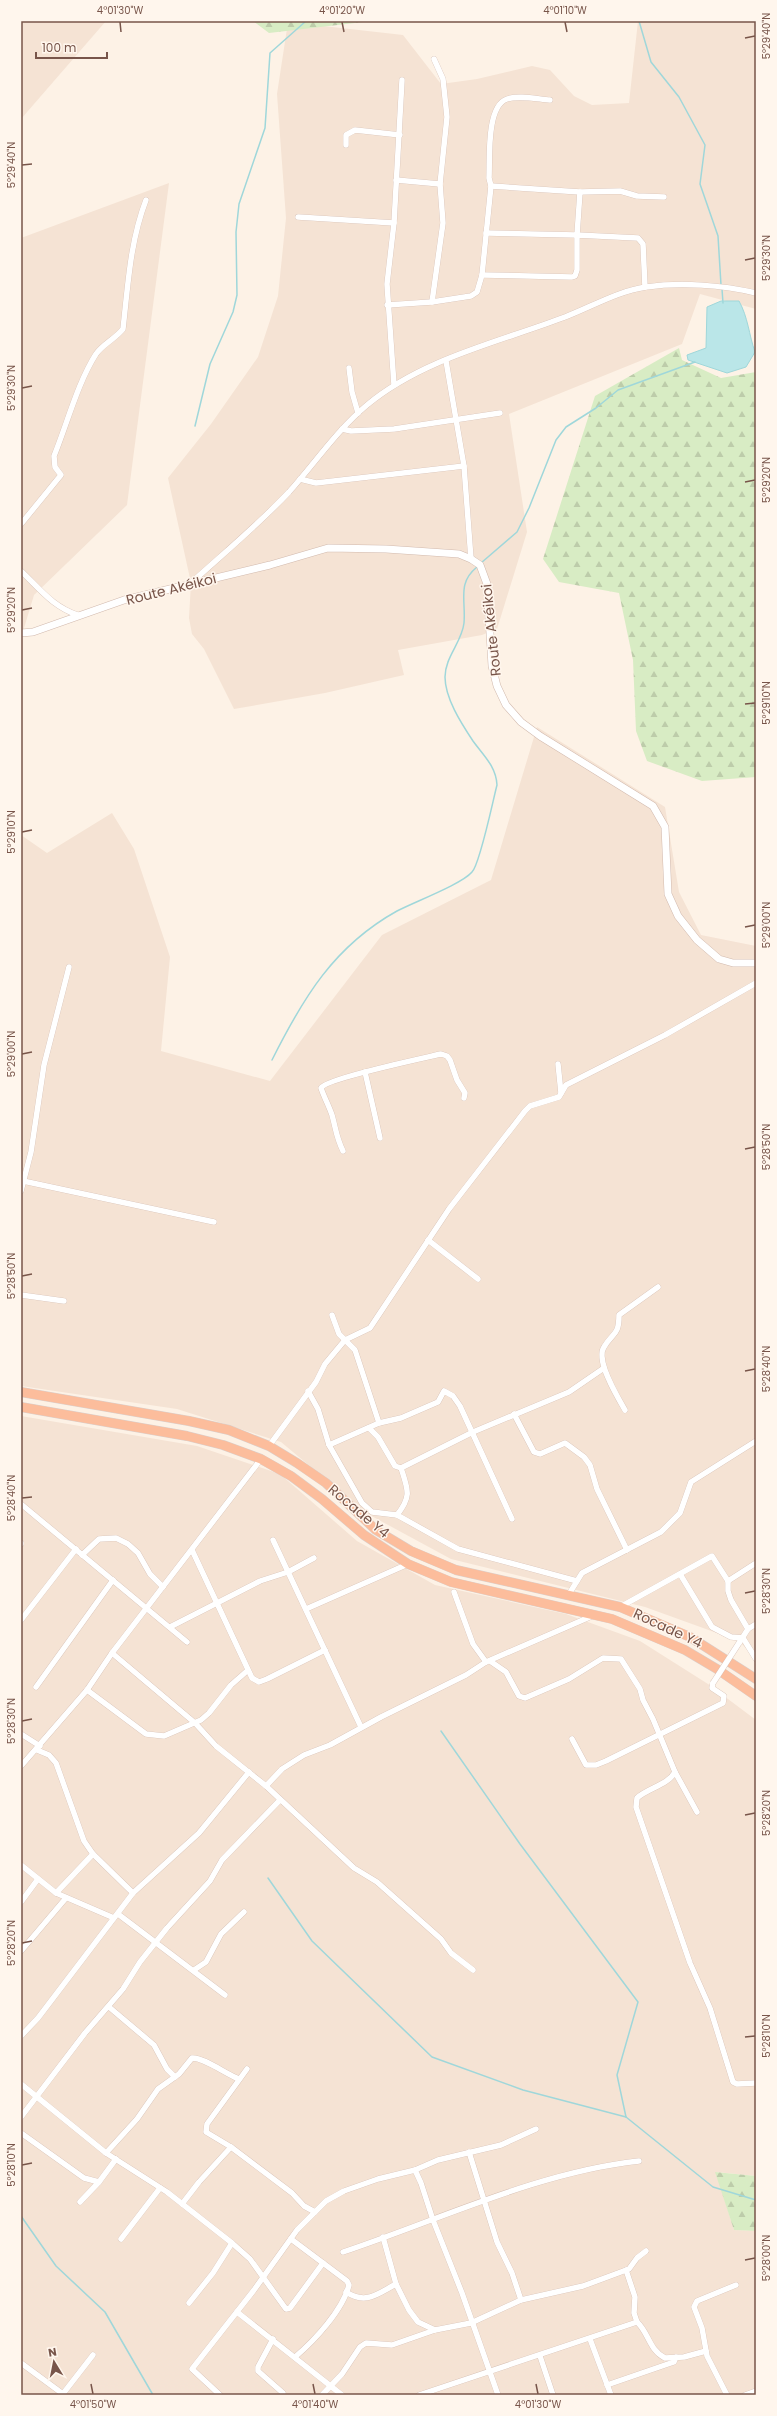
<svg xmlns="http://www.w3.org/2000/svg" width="777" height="2416" font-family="Poppins,sans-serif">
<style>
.residential{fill:#f5e3d4}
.forest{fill:url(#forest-firs)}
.water{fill:#bae6e8;stroke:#9fd7da}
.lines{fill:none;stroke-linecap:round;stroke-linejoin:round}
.stream{stroke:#9fd7da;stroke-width:1.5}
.minor-casing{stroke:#d2baae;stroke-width:6}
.tertiary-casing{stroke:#d2baae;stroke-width:8}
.trunk-casing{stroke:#d9cfcc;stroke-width:10}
.minor{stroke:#fff;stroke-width:5.5}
.tertiary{stroke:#fff;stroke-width:7}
.trunk{stroke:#fcbd9c;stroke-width:9}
.minor-bridge-casing{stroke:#d2baae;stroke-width:6;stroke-linecap:butt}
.minor-bridge{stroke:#fff;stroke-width:5.5}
.ticks{fill:none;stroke:#78554a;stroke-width:1.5}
.labels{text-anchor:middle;stroke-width:3;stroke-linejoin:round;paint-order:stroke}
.street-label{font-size:14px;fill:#78554a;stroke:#fff6ed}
.neatline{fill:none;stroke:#78554a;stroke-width:1.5}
.ticks-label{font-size:10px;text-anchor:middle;fill:#78554a}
</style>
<defs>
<pattern id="forest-firs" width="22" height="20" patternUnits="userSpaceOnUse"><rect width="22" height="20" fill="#d8ecc4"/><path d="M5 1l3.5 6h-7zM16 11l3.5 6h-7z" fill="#bdccaa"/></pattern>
</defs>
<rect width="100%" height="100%" fill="#fdf2e6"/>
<g class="residential">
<path d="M21,21H106L21,119Z"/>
<path d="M638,21H756V309L700,294L682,344L509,414L527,532L497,629L482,635L398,650L404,675L325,693L234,709L204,649L192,634L189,618L191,583L168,478L211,424L258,357L278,296L286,218L277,94L288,22L403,35L441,84L477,79L532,66L550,70L574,96L592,105L629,103Z"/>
<path d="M169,183L127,505L34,595L21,638V238Z"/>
<path d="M537,727L665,807L679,892L701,935L756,946V1659L739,1641L645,1607L451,1559L366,1513L281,1442L177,1409L21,1386V835L47,853L112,813L134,849L170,957L161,1051L270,1081L382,935L491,880Z"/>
<path d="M21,1416L197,1446L280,1474L357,1541L435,1585L566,1614L640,1641L708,1684L756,1720V2176L716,2172L734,2230L756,2231V2395H21Z"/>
</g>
<g class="forest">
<path d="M253,21H372L269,33Z"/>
<path d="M679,348L682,360L721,378L756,372V777L702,781L647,761L636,731L633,660L619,593L559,582L543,559L595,396Z"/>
<path d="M715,2172L756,2176V2231L734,2230Z"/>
</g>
<path class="water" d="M721,301H739C748,317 749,335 755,352L746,367L727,373L688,360L687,355L706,348L707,307Z"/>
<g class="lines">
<g class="stream">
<path d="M639,21L651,62L679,97L705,145L700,184L718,236L721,285"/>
<path d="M722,289L723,303"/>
<path d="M195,426L210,364L233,312L237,295L236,232L239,204L265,128L270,53L306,21"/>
<path d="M481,563L517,532L529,508L556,440L566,427L596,408L618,390L695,362"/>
<path d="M272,1060C303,998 334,946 397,911C414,902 462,884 472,872C480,864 493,800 497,785C496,766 483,755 473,741C461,723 445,698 445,677C445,657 462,642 464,623C466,600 457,583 477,567"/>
<path d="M441,1731L520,1844L638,2002L617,2075L626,2117"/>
<path d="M268,1878L312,1941L432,2057L523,2090L626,2117L713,2187L756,2200"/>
<path d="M21,2216L56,2266L105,2312L153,2395"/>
</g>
<g class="minor-casing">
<g id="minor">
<path d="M346,145V135L355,130L400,135"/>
<path d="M396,180L440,184"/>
<path d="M491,186L580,192L620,191L637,196L664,197"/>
<path d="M298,217L394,223"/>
<path d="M486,233L577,235L580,192"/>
<path d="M482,275L572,277L575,276L577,270V235L638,238L643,244L645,287"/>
<path d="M432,302L443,223L440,184L447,117L443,79L434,59"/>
<path d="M387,305L432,302L471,296L477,292L482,275L491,186L489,178C490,160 486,106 507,99C519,95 537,99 550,100"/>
<path d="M446,361L464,466L471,559"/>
<path d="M349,368L352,392L358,413"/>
<path d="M394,385L387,284L394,223L402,80"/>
<path d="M342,429L351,431L394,429L500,413"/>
<path d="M300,479L316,483L464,466"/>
<path d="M21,524L61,475L55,467L54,456C67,424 78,382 96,354C103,344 115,339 123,329C128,285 130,242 146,200"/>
<path d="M21,571C40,589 53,607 78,615"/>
<path d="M191,583C224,553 258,525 289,492C315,463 337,430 367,405C422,359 499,342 565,317C591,307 618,291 646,287C681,282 722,285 756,293"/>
<path d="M558,1064L561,1093"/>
<path d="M365,1072L380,1138"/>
<path d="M343,1151C336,1137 336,1129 332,1115C329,1106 324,1097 321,1088C325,1079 424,1058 441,1054L447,1056L450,1060L457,1080L465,1093L464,1098"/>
<path d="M23,1181L214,1222"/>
<path d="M21,1191L31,1152L44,1065L69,967"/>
<path d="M428,1240L478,1279"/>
<path d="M21,1295L64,1301"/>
<path d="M332,1315L339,1334L355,1350L379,1423"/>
<path d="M308,1391L318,1409L329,1445L362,1503L372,1512L397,1515"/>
<path d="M625,1410C618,1398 595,1360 604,1347C613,1332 619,1336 619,1315L658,1287"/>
<path d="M514,1414L534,1452L540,1454L565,1443L584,1457L590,1465L597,1489L627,1550"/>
<path d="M369,1428L378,1437L395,1466L401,1468C408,1490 412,1496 397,1515L458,1549L577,1581"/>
<path d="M329,1445L379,1423L401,1418L438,1402L444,1391L453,1396L460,1406L512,1519"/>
<path d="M269,1446L316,1382L325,1364L345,1340L370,1328L449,1209L525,1111L530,1106L559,1097L566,1085L665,1035L756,983"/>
<path d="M401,1468L473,1432L569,1392L604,1368"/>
<path d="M21,1504L187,1642"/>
<path d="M273,1540L361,1727"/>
<path d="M21,1544V1543"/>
<path d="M192,1550L252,1678L259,1682L267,1679L325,1650"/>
<path d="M82,1555L99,1539L116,1538L128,1544L138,1553L150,1574L163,1587"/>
<path d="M680,1574L712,1627L731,1637L743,1638L756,1659"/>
<path d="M728,1581L756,1563"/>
<path d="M454,1592L473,1644L486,1662"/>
<path d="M569,1594L582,1573L661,1532L680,1513L691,1482L756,1441"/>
<path d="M620,1607L712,1556L728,1581V1591L731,1600L748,1629L739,1643"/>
<path d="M306,1609L408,1564"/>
<path d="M21,1620L76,1549"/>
<path d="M170,1627L260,1581L288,1572L314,1558"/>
<path d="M748,1629L756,1624"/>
<path d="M112,1653L195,1723L216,1746L266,1786L354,1868L377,1882L441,1939L451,1953L473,1970"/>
<path d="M490,1661L506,1672L519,1696L525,1698L569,1679L603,1658L621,1659L640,1689L643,1700L653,1719L675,1772C668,1785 648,1788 637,1798L636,1807L690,1963L710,2008L733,2082L737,2084L756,2083"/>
<path d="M36,1687L113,1580"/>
<path d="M87,1690L146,1734L164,1736L201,1720L209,1713L231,1685L247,1671"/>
<path d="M21,1734L40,1746"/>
<path d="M572,1739L586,1765H596L606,1761L723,1703L724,1696L712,1688L713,1683"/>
<path d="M37,1750L49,1755L56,1763L84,1841L93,1854L133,1893"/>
<path d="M21,1766L87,1690L112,1653L261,1459"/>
<path d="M675,1772L697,1812"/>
<path d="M266,1786L282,1769L304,1755L330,1745L381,1717L466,1675L486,1662L592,1616"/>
<path d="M21,1865L56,1893L114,1918"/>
<path d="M56,1893L93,1854"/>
<path d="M21,1902L38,1879"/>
<path d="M118,1914L225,1995"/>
<path d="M21,1951L66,1898"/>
<path d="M194,1970L206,1962L221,1934L244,1912"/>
<path d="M109,2007L154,2045L167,2069L175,2077"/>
<path d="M21,2036L38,2018L133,1893L199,1833L249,1772"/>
<path d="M247,2069L207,2124L206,2132L231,2147L292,2193L304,2206L315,2212"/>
<path d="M21,2084L106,2153L167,2192L232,2243L250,2259L286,2309L290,2308L323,2263"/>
<path d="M21,2117L85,2033L123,1989L140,1962L167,1928L210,1881L222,1860L280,1800"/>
<path d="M21,2133L84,2178L99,2182"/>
<path d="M469,2152L497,2242L512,2273L521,2300"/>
<path d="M106,2153L137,2119L158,2089L179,2074L192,2058C203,2057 226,2074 239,2079"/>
<path d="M415,2170L421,2183L433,2220L462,2293L498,2395"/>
<path d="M80,2202L99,2182L116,2159"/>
<path d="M182,2204L199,2182L231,2147"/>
<path d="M383,2237L396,2284L409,2310L418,2322L435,2330L471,2323L521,2300L583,2286L629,2269L637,2258L646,2251"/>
<path d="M121,2239L160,2188"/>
<path d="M291,2239L347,2281L349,2285C343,2310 314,2341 295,2357"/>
<path d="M343,2252C439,2220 538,2172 639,2161"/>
<path d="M346,2292C366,2305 377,2294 396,2284"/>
<path d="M189,2303L213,2273L232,2243"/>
<path d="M237,2312L342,2395"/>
<path d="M637,2322C649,2333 649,2350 665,2358L684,2357L706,2351"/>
<path d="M273,2339L258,2367V2371L283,2393"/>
<path d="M590,2339L611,2395"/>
<path d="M540,2356L553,2395"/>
<path d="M21,2363L63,2394"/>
<path d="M607,2385L665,2365L674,2362L676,2357"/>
<path d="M62,2395L93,2355"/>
<path d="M220,2395L192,2369L254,2290L297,2230L326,2201L344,2191L378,2179L415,2170L438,2160L501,2145L536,2129"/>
<path d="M322,2395L342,2374L360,2347L366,2343L392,2345L435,2330"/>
<path d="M419,2395L637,2322L634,2313L635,2297L626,2270"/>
<path d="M727,2395L707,2356L702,2328L694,2307L697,2301L736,2285"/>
<path d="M745,2395L756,2391"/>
</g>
</g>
<g class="tertiary-casing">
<path id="tertiary" d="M21,633L33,632L124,600L270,565L328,548L386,549L459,554L471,559L480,565L487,584L492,666L497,686L506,705L521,722L540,736L653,806L665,827L668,894L678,916L697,940L719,959L733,963H756"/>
</g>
<g class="trunk-casing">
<g id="trunk">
<path d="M21,1392L189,1421L229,1430L269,1446L297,1463L326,1483L376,1530L411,1551L456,1570L620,1607L690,1637L756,1679"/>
<path d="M21,1407L187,1436L223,1445L261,1459L291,1476L322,1499L364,1535L408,1564L451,1582L612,1619L685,1650L717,1669L756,1696"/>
</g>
</g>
<use href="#minor" class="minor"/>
<use href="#tertiary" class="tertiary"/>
<use href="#trunk" class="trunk"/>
<g class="minor-bridge-casing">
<path id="minor-bridge" d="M713,1683L739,1643"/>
</g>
<use href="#minor-bridge" class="minor-bridge"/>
</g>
<path class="ticks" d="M120,22L121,32M342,22L344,32M565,22L567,32M745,38L755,36M22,165L32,164M745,260L755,258M22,388L32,386M745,482L755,480M22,610L32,608M745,704L755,703M22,832L32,830M745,927L755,925M22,1054L32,1052M745,1149L755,1147M22,1276L32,1274M745,1371L755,1369M22,1498L32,1497M745,1593L755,1591M22,1721L32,1719M745,1815L755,1813M22,1943L32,1941M745,2037L755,2036M22,2165L32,2163M745,2260L755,2258M91,2384L93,2394M313,2384L315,2394M536,2384L538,2394"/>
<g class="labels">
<g class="street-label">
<text transform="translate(171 589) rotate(-14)" y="5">Route Akéikoi</text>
<text transform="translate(491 630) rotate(-96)" y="5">Route Akéikoi</text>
<text transform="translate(359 1511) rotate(40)" y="5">Rocade Y4</text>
<text transform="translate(668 1628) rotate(25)" y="5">Rocade Y4</text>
</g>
</g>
<rect width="777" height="2416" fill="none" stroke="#fff6ed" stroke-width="44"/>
<g transform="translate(54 2362) rotate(350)" stroke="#fff6ed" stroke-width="3" paint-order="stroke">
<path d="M0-3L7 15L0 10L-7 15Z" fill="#78554a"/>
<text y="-6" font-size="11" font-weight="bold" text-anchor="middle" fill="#78554a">N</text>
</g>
<path d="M36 52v6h71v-6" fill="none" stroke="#78554a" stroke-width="2"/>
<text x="42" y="52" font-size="12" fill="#78554a" stroke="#fff6ed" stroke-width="3" paint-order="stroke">100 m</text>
<rect x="22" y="22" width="733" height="2372" class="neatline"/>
<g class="ticks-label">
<text x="120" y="14">4°01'30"W</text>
<text x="342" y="14">4°01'20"W</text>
<text x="565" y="14">4°01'10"W</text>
<text transform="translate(766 36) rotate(-90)" y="4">5°29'40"N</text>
<text transform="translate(11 165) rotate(-90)" y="4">5°29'40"N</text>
<text transform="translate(766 258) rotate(-90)" y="4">5°29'30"N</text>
<text transform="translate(11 388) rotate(-90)" y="4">5°29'30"N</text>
<text transform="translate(766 480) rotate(-90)" y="4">5°29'20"N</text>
<text transform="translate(11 610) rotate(-90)" y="4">5°29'20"N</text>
<text transform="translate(766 703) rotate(-90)" y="4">5°29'10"N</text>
<text transform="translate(11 832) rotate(-90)" y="4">5°29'10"N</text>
<text transform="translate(766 925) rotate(-90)" y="4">5°29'00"N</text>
<text transform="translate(11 1054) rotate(-90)" y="4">5°29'00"N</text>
<text transform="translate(766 1147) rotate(-90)" y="4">5°28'50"N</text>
<text transform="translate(11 1276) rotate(-90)" y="4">5°28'50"N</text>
<text transform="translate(766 1369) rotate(-90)" y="4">5°28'40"N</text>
<text transform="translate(11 1498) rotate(-90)" y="4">5°28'40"N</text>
<text transform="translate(766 1591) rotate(-90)" y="4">5°28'30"N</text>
<text transform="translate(11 1721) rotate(-90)" y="4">5°28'30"N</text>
<text transform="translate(766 1813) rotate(-90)" y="4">5°28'20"N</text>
<text transform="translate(11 1943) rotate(-90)" y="4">5°28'20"N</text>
<text transform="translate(766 2036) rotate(-90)" y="4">5°28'10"N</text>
<text transform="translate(11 2165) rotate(-90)" y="4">5°28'10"N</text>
<text transform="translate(766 2258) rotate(-90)" y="4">5°28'00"N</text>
<text x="93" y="2408">4°01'50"W</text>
<text x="315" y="2408">4°01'40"W</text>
<text x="538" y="2408">4°01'30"W</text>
</g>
</svg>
